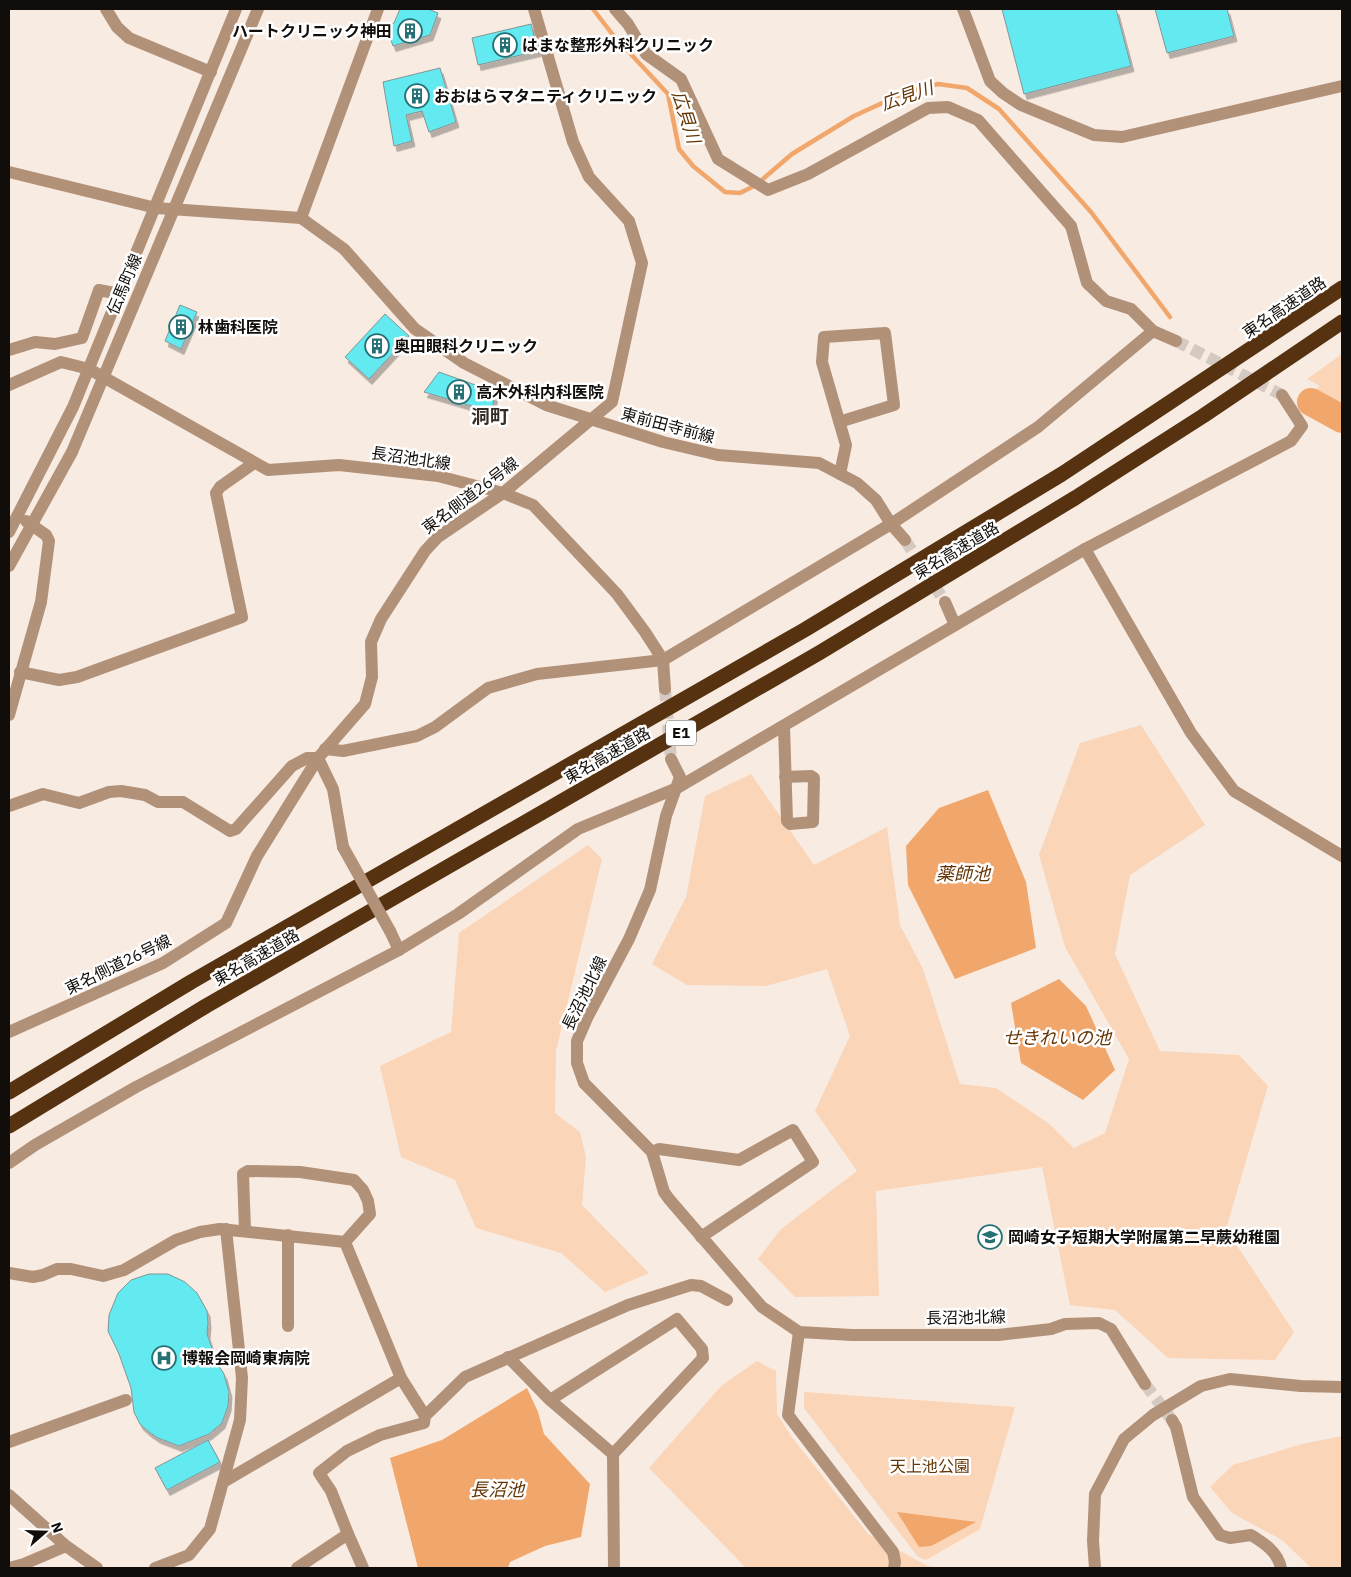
<svg xmlns="http://www.w3.org/2000/svg" width="1351" height="1577" font-family="'IBM Plex Sans','Noto Sans JP',sans-serif">
<style>
.green{fill:#fbd5b8}
.water{fill:#f1a76b}
.lines{fill:none;stroke-linecap:round;stroke-linejoin:round}
.stream{stroke:#f1a76b;stroke-width:4.5}
.river{stroke:#f1a76b;stroke-width:28}
.building{fill:#64e9f0;stroke:#849495;filter:url(#shadow)}
.minor-tunnel{stroke:#d5cac2;stroke-width:12;stroke-dasharray:12 6;stroke-linecap:butt}
.minor{stroke:#b29179;stroke-width:12}
.highway{stroke:#563211;stroke-width:15}
.minor-bridge{stroke:#b29179;stroke-width:12}
.labels{text-anchor:middle;stroke-width:5;stroke-linejoin:round;paint-order:stroke}
.shield{fill:#fff;stroke:#585654;stroke-width:1}
.shield-label{font-size:15px;font-weight:bold;fill:#110d0a}
.poi-label{font-size:16px;font-weight:bold;fill:#110d0a;stroke:#fff;text-anchor:start}
.street-label{font-size:16px;fill:#110d0a;stroke:#fff}
.park-label{font-size:16px;fill:#663706;stroke:#fff}
.water-label{font-size:18px;font-style:italic;fill:#653605;stroke:#fff}
.quarter-label{font-size:19px;font-weight:bold;fill:#362d26;stroke:#fff}
</style>
<defs>
<filter id="shadow"><feDropShadow dx="3" dy="5.5" stdDeviation="0" flood-color="#0004"/></filter>
</defs>
<rect width="100%" height="100%" fill="#f8ebe2"/>
<g class="green">
<path d="M1342,354V415L1300,400L1320,386L1307,379Z"/>
<path d="M1141,725L1205,825L1130,875L1115,954L1160,1051L1239,1055L1268,1086L1226,1229L1294,1332L1275,1360L1168,1358L1115,1310L1070,1305L1042,1167L876,1191L879,1296L795,1297L758,1259L781,1229L857,1171L815,1111L850,1036L827,969L766,986L687,985L652,964L686,897L705,796L751,774L814,865L887,827L900,925L923,969L960,1084L996,1088L1048,1123L1074,1148L1105,1133L1129,1059L1065,947L1039,855L1080,743Z"/>
<path d="M588,845L602,859L556,1051L555,1113L580,1132L586,1157L582,1205L649,1273L605,1292L561,1253L476,1228L455,1180L401,1157L380,1066L451,1032L459,933Z"/>
<path d="M757,1361L776,1371L777,1414L791,1436L868,1534L928,1566L940,1568H746L649,1468L722,1385Z"/>
<path d="M804,1392L1015,1407L980,1529L926,1560L918,1557L804,1408Z"/>
<path d="M1342,1436V1568H1311L1282,1540L1232,1513L1210,1487L1233,1465L1302,1444Z"/>
</g>
<g class="water">
<path d="M988,790L1026,882L1036,948L955,979L908,885L906,846L939,808Z"/>
<path d="M1059,979L1086,1006L1115,1070L1083,1100L1021,1063L1011,1003Z"/>
<path d="M527,1388L538,1412L544,1434L590,1484L581,1537L545,1546L510,1562L508,1568H418L390,1458L442,1440Z"/>
<path d="M897,1512L976,1522L931,1546L919,1547Z"/>
</g>
<g class="lines">
<path class="stream" d="M593,9L613,35L668,94L679,149L693,166L725,192L740,193L756,185L792,154L854,116L904,93L938,84L967,88L999,109L1091,212L1170,317"/>
<path class="river" d="M1311,402L1342,419"/>
</g>
<g class="building">
<path d="M400,9H428L438,13L430,35L393,46L386,26L394,23Z"/>
<path d="M1002,9H1116L1131,66L1024,94Z"/>
<path d="M1155,9H1227L1234,36L1167,53Z"/>
<path d="M531,24L538,51L478,65L472,38Z"/>
<path d="M440,68L456,122L429,132L422,111L406,115L412,141L394,146L383,82Z"/>
<path d="M180,305L197,312L181,349L165,341Z"/>
<path d="M385,314L409,336L369,379L345,357Z"/>
<path d="M439,372L495,392L492,412L424,392Z"/>
<path d="M149,1274H168L185,1282L197,1293L207,1311L208,1323L207,1334L217,1363L224,1374L229,1392L228,1406L222,1423L209,1434L179,1446L158,1438L149,1432L140,1424L134,1412L131,1388L119,1354L108,1331L109,1315L118,1293L131,1280Z"/>
<path d="M208,1440L220,1462L167,1490L155,1468Z"/>
</g>
<g class="lines">
<g class="minor-tunnel">
<path d="M1176,341L1282,395"/>
<path d="M905,540L945,602"/>
<path d="M665,689L671,759"/>
<path d="M1145,1384L1172,1420"/>
</g>
<g class="minor">
<path d="M106,9L117,27L129,38L211,72"/>
<path d="M615,9L628,24L646,54L681,79L718,159L768,190L808,174L928,108L948,107L978,120L1071,226L1087,283L1106,301L1131,309L1153,331"/>
<path d="M963,9L990,81L1003,93L1021,105L1094,135L1122,137L1342,86"/>
<path d="M9,172L156,208L301,218L378,9"/>
<path d="M301,218L344,249L415,329L464,363L546,405L663,442L718,455L819,463L857,483L876,500L891,524L905,540"/>
<path d="M9,350L35,342L55,344L82,338L99,290L119,294"/>
<path d="M9,385L61,362L89,369L268,470L339,465L438,476L503,493L533,505L617,594L645,632L663,660L665,689"/>
<path d="M839,422L894,405L885,333L824,337L822,362L846,445L840,474"/>
<path d="M9,532L73,407L236,9"/>
<path d="M1085,549L1191,733L1234,791L1342,856"/>
<path d="M9,566L72,452L258,9"/>
<path d="M945,602L955,625"/>
<path d="M20,672L59,680L77,677L242,617L216,493L220,487L254,463"/>
<path d="M9,715L41,602L49,541L46,535L26,521"/>
<path d="M784,726L787,821L790,824L813,822L814,778L811,776L785,777"/>
<path d="M325,749L343,751L417,736L435,727L488,688L537,674L663,660L891,524L1038,427L1153,331L1176,341"/>
<path d="M671,759L680,777L666,816L650,890L629,939L587,1018L577,1041V1063L584,1083L652,1152L664,1192L669,1199L762,1307L799,1332L852,1335H998L1051,1329L1065,1324L1099,1323L1111,1329L1145,1384"/>
<path d="M9,806L43,794L79,803L109,792L121,791L145,795L158,802H183L230,831L236,829L292,766L307,758H318L333,789L343,847"/>
<path d="M390,931L399,950"/>
<path d="M9,1032L163,963L226,923L257,856L318,758L365,704L372,677L371,642L381,619L425,551L438,537L503,493L612,402L642,263L629,221L589,177L573,142L534,9"/>
<path d="M652,1152L659,1149L739,1160L793,1130L813,1162L701,1237"/>
<path d="M9,1163L35,1145L136,1087L399,950L458,914L578,829L677,788L1085,549L1291,441L1302,426L1282,395"/>
<path d="M245,1230L243,1174L248,1171L300,1172L354,1180L363,1190L368,1201L370,1214L345,1242"/>
<path d="M288,1235V1326"/>
<path d="M345,1242L401,1378L425,1416"/>
<path d="M9,1273L33,1277L43,1275L57,1269H71L103,1276L124,1270L176,1240L200,1232L220,1229L345,1242"/>
<path d="M799,1332L788,1415L893,1552L895,1562L894,1568"/>
<path d="M508,1357L550,1400L613,1454L703,1358L702,1349L677,1319L550,1400"/>
<path d="M1172,1420L1176,1427L1193,1497L1220,1535L1230,1538L1251,1535C1264,1543 1278,1552 1281,1568"/>
<path d="M9,1442L126,1400"/>
<path d="M613,1454L614,1568"/>
<path d="M225,1481L401,1378"/>
<path d="M9,1495L66,1546L97,1568"/>
<path d="M348,1534L331,1491L319,1473L347,1451L380,1435L424,1423L425,1416L465,1377L628,1305L691,1285L701,1286L727,1300"/>
<path d="M9,1568L24,1564L66,1546"/>
<path d="M155,1568L189,1555L210,1529L240,1420L242,1378L226,1229"/>
<path d="M297,1568L348,1534L363,1568"/>
<path d="M1095,1568L1093,1541L1095,1494L1124,1439L1153,1415L1201,1386L1230,1379L1301,1386L1342,1387"/>
</g>
<g class="highway">
<path d="M9,1092L191,982L806,629L1062,474L1342,288"/>
<path d="M9,1126L206,1006L819,653L1075,498L1203,416L1342,322"/>
</g>
<path class="minor-bridge" d="M343,847L390,931"/>
</g>
<defs>
<g id="building-ring" transform="scale(1.25)"><circle r="9.5" fill="#fff" stroke="#257074" stroke-width="1.5"/><path d="M-4-6H4V6H1V3H-1V6H-4ZM-2.5-4.3h1.7v1.8h-1.7ZM.8-4.3h1.7v1.8H.8ZM-2.5-1h1.7V.8h-1.7ZM.8-1h1.7V.8H.8Z" fill="#257074"/></g>
<g id="school-ring" transform="scale(1.25)"><circle r="9.5" fill="#fff" stroke="#257074" stroke-width="1.5"/><path d="M0-5L7-2L0 1L-7-2ZM-4 1L0 2.5L4 1V4Q0 6-4 4Z" fill="#257074"/></g>
<g id="hospital-ring" transform="scale(1.25)"><circle r="9.5" fill="#fff" stroke="#257074" stroke-width="1.5"/><path d="M-5-5h3v3.5h4V-5h3V5h-3V1.5h-4V5h-3Z" fill="#257074"/></g>
</defs>
<g fill-rule="evenodd">
<use href="#building-ring" x="410" y="31"/>
<use href="#building-ring" x="505" y="45"/>
<use href="#building-ring" x="417" y="96"/>
<use href="#building-ring" x="181" y="327"/>
<use href="#building-ring" x="377" y="346"/>
<use href="#building-ring" x="459" y="392"/>
<use href="#school-ring" x="990" y="1237"/>
<use href="#hospital-ring" x="164" y="1358"/>
</g>
<g class="labels">
<rect class="shield" x="666" y="720.5" width="30" height="25" rx="4"/>
<g class="shield-label">
<text x="681" y="738">E1</text>
</g>
<g class="poi-label">
<text x="392" y="37" text-anchor="end">ハートクリニック神田</text>
<text x="522" y="51">はまな整形外科クリニック</text>
<text x="434" y="102">おおはらマタニティクリニック</text>
<text x="198" y="333">林歯科医院</text>
<text x="394" y="352">奥田眼科クリニック</text>
<text x="476" y="398">高木外科内科医院</text>
<text x="1008" y="1243">岡崎女子短期大学附属第二早蕨幼稚園</text>
<text x="182" y="1364">博報会岡崎東病院</text>
</g>
<g class="street-label">
<text transform="translate(124 284) rotate(-67)" y="6">伝馬町線</text>
<text transform="translate(1284 307) rotate(-34)" y="6">東名高速道路</text>
<text transform="translate(668 425) rotate(15)" y="6">東前田寺前線</text>
<text transform="translate(411 458) rotate(8)" y="6">長沼池北線</text>
<text transform="translate(470 495) rotate(-37)" y="6">東名側道26号線</text>
<text transform="translate(956 550) rotate(-31)" y="6">東名高速道路</text>
<text transform="translate(607 755) rotate(-30)" y="6">東名高速道路</text>
<text transform="translate(256 957) rotate(-30)" y="6">東名高速道路</text>
<text transform="translate(118 964) rotate(-26)" y="6">東名側道26号線</text>
<text transform="translate(584 993) rotate(-64)" y="6">長沼池北線</text>
<text transform="translate(966 1317) rotate(-1)" y="6">長沼池北線</text>
</g>
<g class="park-label">
<text x="930" y="1472">天上池公園</text>
</g>
<g class="water-label">
<text transform="translate(907 96) rotate(-19)" y="6">広見川</text>
<text transform="translate(686 117) rotate(72)" y="6">広貝川</text>
<text x="963" y="880">薬師池</text>
<text x="1057" y="1044">せきれいの池</text>
<text x="497" y="1496">長沼池</text>
</g>
<g class="quarter-label">
<text x="490" y="423">洞町</text>
</g>
</g>
<rect width="1351" height="1577" fill="none" stroke="#110d0a" stroke-width="20"/>
<g transform="translate(45 1532) rotate(70)" stroke="#ffffff" stroke-width="4" paint-order="stroke">
<path d="M0-4L9 19L0 12L-9 19Z" fill="#110d0a"/>
<text y="-8" font-size="14" font-weight="bold" text-anchor="middle" fill="#110d0a">N</text>
</g>
</svg>
